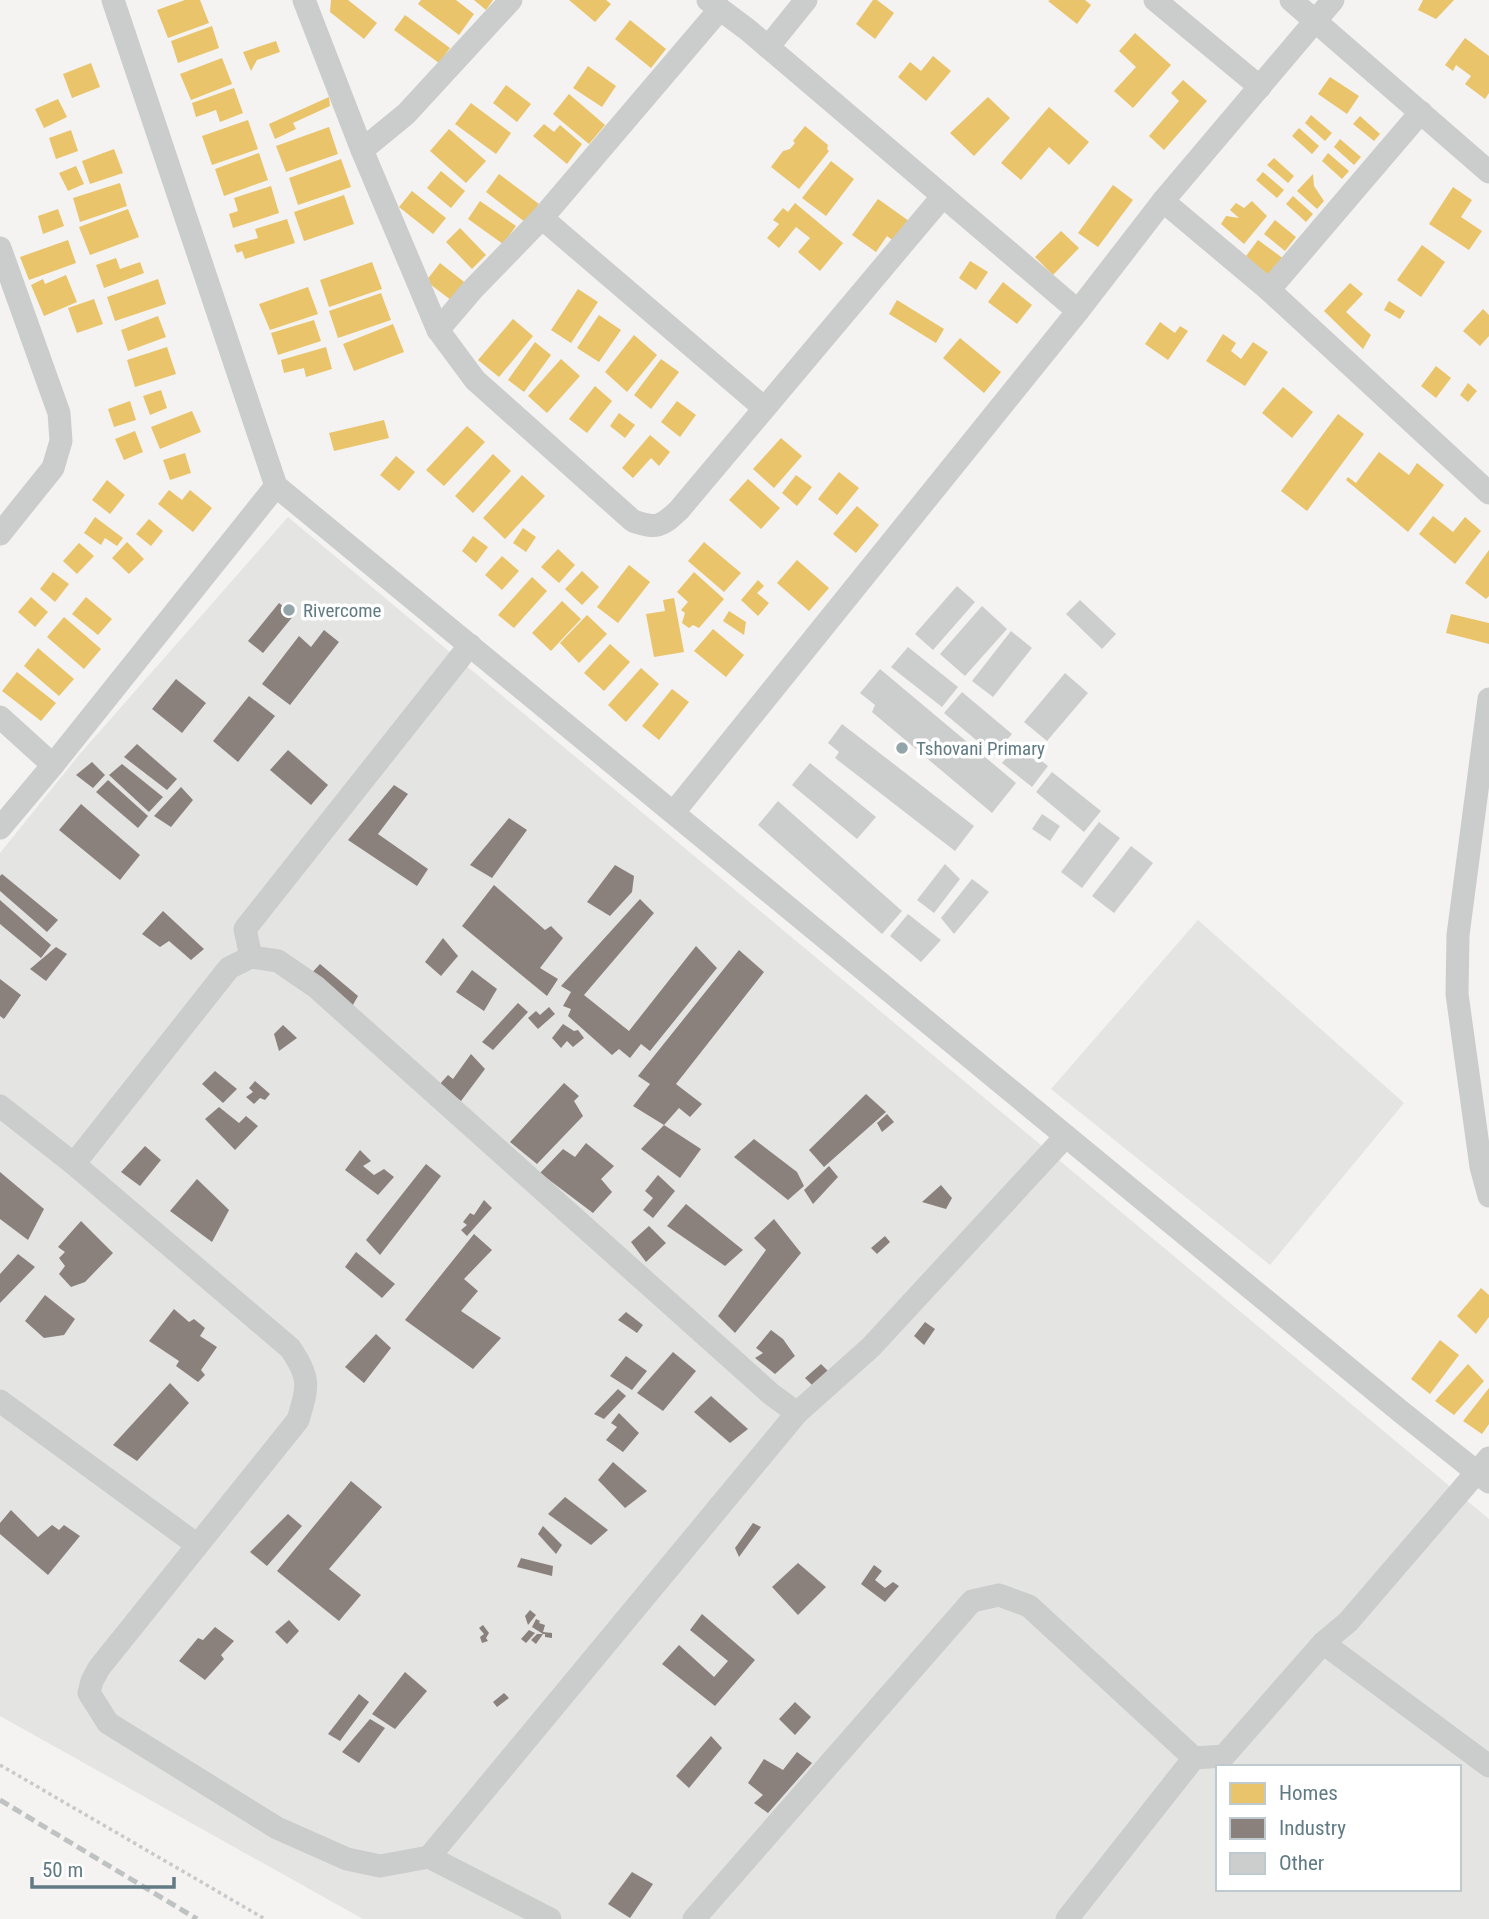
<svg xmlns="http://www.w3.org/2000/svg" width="1489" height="1919" font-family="'Roboto Condensed',sans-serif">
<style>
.built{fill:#e4e4e3;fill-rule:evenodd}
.homes{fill:#e9c46a}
.industry{fill:#8a817c}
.building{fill:#cccece}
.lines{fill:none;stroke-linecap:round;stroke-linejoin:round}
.path{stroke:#c8c9ca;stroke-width:3.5;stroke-dasharray:3.5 3.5;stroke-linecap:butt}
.minor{stroke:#cbcdcc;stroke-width:23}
.rail{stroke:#bfc2c2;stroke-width:5;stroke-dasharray:10 5;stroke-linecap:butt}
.poi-dot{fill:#94a5aa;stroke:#fff;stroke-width:2.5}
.labels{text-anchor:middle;stroke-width:7;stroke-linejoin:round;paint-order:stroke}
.poi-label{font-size:19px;fill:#607b84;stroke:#fff;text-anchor:start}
</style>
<rect width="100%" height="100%" fill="#f4f3f1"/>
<g class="built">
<path d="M288,517L1489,1519V1919H363L0,1716V853L79,755ZM1218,1767H1459V1889H1218Z"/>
<path d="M1198,920L1404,1103L1270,1265L1051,1089Z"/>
</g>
<g class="homes">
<path d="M185,0H200L209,23L168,38L157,10Z"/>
<path d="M331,0H348L377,23L364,39L330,12Z"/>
<path d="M421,0H456L474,14L459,35L418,4Z"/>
<path d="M474,0H493L486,10Z"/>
<path d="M569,0H606L611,4L595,22Z"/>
<path d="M873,0H877L894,13L875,39L856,24Z"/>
<path d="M1050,0H1085L1091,5L1077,24L1048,1Z"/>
<path d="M1423,0H1454L1436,19L1418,10Z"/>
<path d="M405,15L450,48L439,63L394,30Z"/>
<path d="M630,20L666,49L651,68L615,39Z"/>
<path d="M212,26L219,48L178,63L171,41Z"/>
<path d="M1135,33L1171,65L1133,108L1114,91L1136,67L1119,51Z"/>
<path d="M1465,38L1489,56V93L1485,99L1465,84L1471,76L1456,65L1453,71L1445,65Z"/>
<path d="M276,41L280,52L257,60L251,71L243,52Z"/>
<path d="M933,56L951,71L926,101L898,77L910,62L921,71Z"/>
<path d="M222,58L232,84L191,100L180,74Z"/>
<path d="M91,63L100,87L72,98L63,74Z"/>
<path d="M588,66L616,86L602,107L573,88Z"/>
<path d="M1330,77L1359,96L1347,114L1318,94Z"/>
<path d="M1183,80L1207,101L1164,150L1149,136L1179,101L1171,93Z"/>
<path d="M506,85L531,104L517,122L493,103Z"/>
<path d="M234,88L243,113L220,122L216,110L196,117L192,103Z"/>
<path d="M569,94L605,125L589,144L553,114Z"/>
<path d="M329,97L330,106L293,123L296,129L275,139L269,124Z"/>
<path d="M988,97L1010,118L974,156L950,133Z"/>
<path d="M58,99L67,117L44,128L35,109Z"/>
<path d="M471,103L511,133L496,154L455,124Z"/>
<path d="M1049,107L1089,142L1069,165L1049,147L1021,180L1001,163Z"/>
<path d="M1311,115L1332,133L1325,141L1305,123Z"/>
<path d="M1360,116L1380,134L1374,141L1353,124Z"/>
<path d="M248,120L258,149L212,165L202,136Z"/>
<path d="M544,124L554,132L560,125L582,144L567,164L533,136Z"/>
<path d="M805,126L828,145L827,149L829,151L799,189L771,167L783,151L790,149L795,143L793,141Z"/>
<path d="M329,127L338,154L286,172L276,146Z"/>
<path d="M1299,128L1319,146L1312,154L1292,136Z"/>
<path d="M449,129L486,161L466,183L430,151Z"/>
<path d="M71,130L78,151L56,159L49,138Z"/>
<path d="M1340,139L1361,157L1354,165L1334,147Z"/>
<path d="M114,149L123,173L90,184L82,161Z"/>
<path d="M259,153L268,180L224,196L215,169Z"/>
<path d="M1328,153L1349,171L1342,179L1322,161Z"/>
<path d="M1274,158L1294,176L1288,183L1267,165Z"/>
<path d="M341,159L351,187L298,205L289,178Z"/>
<path d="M831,161L854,179L826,216L802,198Z"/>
<path d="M76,166L84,184L68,191L59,173Z"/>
<path d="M441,171L465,191L451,208L427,188Z"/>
<path d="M1263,172L1284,190L1277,198L1256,180Z"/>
<path d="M499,174L539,204L525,222L486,192Z"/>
<path d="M1313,174L1314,186L1324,201L1317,209L1297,191Z"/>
<path d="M120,183L127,206L80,222L73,198Z"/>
<path d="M1113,185L1133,200L1098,247L1078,233Z"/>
<path d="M271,186L279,213L233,228L229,214L238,211L234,198Z"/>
<path d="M1453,187L1472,200L1461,217L1482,231L1469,250L1429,224Z"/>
<path d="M412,191L446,218L433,234L399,207Z"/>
<path d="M344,195L354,224L304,241L294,212Z"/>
<path d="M1293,196L1313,214L1306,222L1286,204Z"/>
<path d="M878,199L909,221L895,242L887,236L876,252L852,235Z"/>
<path d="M480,201L516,226L503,244L468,219Z"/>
<path d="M1252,201L1267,216L1244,244L1221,224L1226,216L1239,218L1230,210L1236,203L1244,208Z"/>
<path d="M795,203L843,243L820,271L798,252L810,238L796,227L779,248L767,238L779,224L773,220L783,208L788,212Z"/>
<path d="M58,209L64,226L43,234L38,216Z"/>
<path d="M128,209L139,237L90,255L79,227Z"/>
<path d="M287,219L295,243L245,259L242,251L237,253L234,245L258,238L255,229Z"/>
<path d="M1275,220L1296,237L1285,251L1264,234Z"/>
<path d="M460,228L486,255L472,269L446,242Z"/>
<path d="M1061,231L1079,248L1053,275L1035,257Z"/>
<path d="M68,240L76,263L29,280L20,257Z"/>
<path d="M1258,240L1284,259L1269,279L1243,260Z"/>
<path d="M1422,245L1445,262L1421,297L1397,280Z"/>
<path d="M116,258L120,269L140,262L144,273L104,288L96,265Z"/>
<path d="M970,261L988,272L976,290L959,278Z"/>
<path d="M372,262L382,289L329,307L320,280Z"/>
<path d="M440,263L473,289L460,307L426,281Z"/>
<path d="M66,275L77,302L44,316L31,285L43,279L45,284Z"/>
<path d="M158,279L166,304L115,321L107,297Z"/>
<path d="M1003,282L1032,305L1017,324L988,302Z"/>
<path d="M1350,283L1363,294L1346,312L1371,335L1363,349L1324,311Z"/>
<path d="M308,287L318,314L270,330L259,304Z"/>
<path d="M578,289L598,302L571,343L551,330Z"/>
<path d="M381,293L391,320L338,338L329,311Z"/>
<path d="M94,299L103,324L77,333L68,308Z"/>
<path d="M897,300L944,329L936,343L889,314Z"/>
<path d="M1389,301L1405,311L1400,319L1384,310Z"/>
<path d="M1483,309L1489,315V336L1480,346L1463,331Z"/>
<path d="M599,315L621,330L599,362L577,348Z"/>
<path d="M158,316L166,337L128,351L121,330Z"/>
<path d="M513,319L533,336L499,377L478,360Z"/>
<path d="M314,320L321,341L278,355L271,333Z"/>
<path d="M1160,322L1175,333L1180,326L1188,331L1168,360L1145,344Z"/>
<path d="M393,324L404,352L354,371L343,344Z"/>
<path d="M1223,334L1236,343L1231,351L1241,359L1253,342L1268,352L1245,386L1206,361Z"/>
<path d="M634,335L657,355L627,392L605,372Z"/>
<path d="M960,338L1001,372L984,393L943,358Z"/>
<path d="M535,342L551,355L524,392L508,380Z"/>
<path d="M167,347L176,374L135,387L127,360Z"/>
<path d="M326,347L332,369L306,377L304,368L284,373L281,360Z"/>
<path d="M561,359L580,376L547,413L528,396Z"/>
<path d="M661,359L679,372L651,409L634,395Z"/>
<path d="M1436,366L1451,378L1436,398L1421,386Z"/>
<path d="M1468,383L1477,391L1468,402L1460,395Z"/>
<path d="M595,386L612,401L587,433L569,419Z"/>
<path d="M1283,387L1313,412L1292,438L1262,413Z"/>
<path d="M161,390L167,408L150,415L143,396Z"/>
<path d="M130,401L136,420L114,427L108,409Z"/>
<path d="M677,401L696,415L680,437L661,422Z"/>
<path d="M192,411L201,432L160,449L151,427Z"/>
<path d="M619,413L635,425L625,438L610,426Z"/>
<path d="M1338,414L1364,434L1307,511L1281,491Z"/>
<path d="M384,420L389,438L334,451L329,433Z"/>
<path d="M467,426L485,442L444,486L426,470Z"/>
<path d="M135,431L143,452L124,460L115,439Z"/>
<path d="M650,435L670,452L659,466L651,458L633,478L622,468Z"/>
<path d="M781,438L802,456L774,488L753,469Z"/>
<path d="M1379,452L1409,475L1417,463L1444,485L1408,532L1346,480L1348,477L1356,483Z"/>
<path d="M185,453L191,473L170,480L163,460Z"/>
<path d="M493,454L511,471L473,513L455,496Z"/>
<path d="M396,456L415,472L399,491L380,475Z"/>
<path d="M839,472L859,488L837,515L818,499Z"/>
<path d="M522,475L545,496L505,539L483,518Z"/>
<path d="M796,475L812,487L797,506L782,493Z"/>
<path d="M748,479L780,508L761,529L729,500Z"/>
<path d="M107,480L125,495L110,514L92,500Z"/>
<path d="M169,490L182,500L190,490L212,508L193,532L158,504Z"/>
<path d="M857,506L879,525L856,553L833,534Z"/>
<path d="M1433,516L1453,532L1465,517L1481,531L1455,564L1419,534Z"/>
<path d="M95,517L123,538L117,546L105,538L101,545L84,533Z"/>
<path d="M149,519L163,531L151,546L136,534Z"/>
<path d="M523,528L536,537L526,552L513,543Z"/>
<path d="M473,536L488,547L476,563L462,551Z"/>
<path d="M127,542L144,559L129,574L112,558Z"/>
<path d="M704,542L741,573L724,592L688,561Z"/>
<path d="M79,543L94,556L77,574L63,561Z"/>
<path d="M558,549L575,565L559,583L541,567Z"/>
<path d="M1489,550V596L1486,599L1465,583Z"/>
<path d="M502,556L519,571L502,590L485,575Z"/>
<path d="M797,560L829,588L809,611L777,583Z"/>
<path d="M629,565L650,582L618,623L597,607Z"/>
<path d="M582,571L599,587L582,605L565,589Z"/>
<path d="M53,572L69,584L55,602L40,589Z"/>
<path d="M694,572L724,599L699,628L693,625L689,628L682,623L685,613L681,610L688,602L677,592Z"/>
<path d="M532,577L547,591L514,628L498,615Z"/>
<path d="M758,580L764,586L757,593L769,603L758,616L741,600Z"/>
<path d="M31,597L48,612L35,627L18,612Z"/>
<path d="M86,597L112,619L98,635L72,614Z"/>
<path d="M674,598L684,652L654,657L646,614L665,611L663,600Z"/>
<path d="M562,601L581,619L551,651L532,633Z"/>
<path d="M729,611L746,622L744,635L723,621Z"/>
<path d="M1451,614L1489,623V644L1446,633Z"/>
<path d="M587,615L607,634L579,663L560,643Z"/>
<path d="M64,617L101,649L84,669L47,637Z"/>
<path d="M713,629L744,655L726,677L694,651Z"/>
<path d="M610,644L630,662L604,691L584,673Z"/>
<path d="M38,648L74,679L59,696L24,666Z"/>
<path d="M641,668L659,684L626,722L608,705Z"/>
<path d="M17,672L56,703L41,721L2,691Z"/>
<path d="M672,689L689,702L659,740L642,726Z"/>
<path d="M1481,1288L1489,1295V1317L1476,1334L1457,1316Z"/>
<path d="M1440,1340L1459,1355L1430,1394L1411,1379Z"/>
<path d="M1468,1364L1484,1381L1454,1415L1435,1401Z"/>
<path d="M1489,1388V1424L1482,1434L1463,1421Z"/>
</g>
<g class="industry">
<path d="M279,603L294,615L263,653L248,641Z"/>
<path d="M324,630L339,642L290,705L262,684L299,636L311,647Z"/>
<path d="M176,679L206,703L182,733L152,709Z"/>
<path d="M249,696L275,716L238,762L213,741Z"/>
<path d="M137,744L177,779L167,790L124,757Z"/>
<path d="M288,750L328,785L311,805L270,770Z"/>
<path d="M92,762L105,775L93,788L76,775Z"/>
<path d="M122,764L163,797L149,812L109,775Z"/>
<path d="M108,780L148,816L138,828L96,792Z"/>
<path d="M394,785L408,794L378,834L428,869L417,886L348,840Z"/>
<path d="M181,787L193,800L171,827L154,816Z"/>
<path d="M81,804L140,855L120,880L59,830Z"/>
<path d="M509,818L527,830L492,878L470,865Z"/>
<path d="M615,865L634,876L632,892L610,916L587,902Z"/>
<path d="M2,874L58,920L47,932L0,891V876Z"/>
<path d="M494,885L545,930L551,926L563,938L540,968L558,979L547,996L462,926Z"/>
<path d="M640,899L654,913L584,995L629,1031L696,946L717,968L650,1051L641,1044L630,1058L619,1049L612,1055L568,1016L571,1009L563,1006L571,992L561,986Z"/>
<path d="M0,900L51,945L41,958L0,924Z"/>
<path d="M163,911L204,949L191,960L169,941L160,947L142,934Z"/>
<path d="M443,938L458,956L441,976L425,962Z"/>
<path d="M56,947L67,954L46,981L30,969Z"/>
<path d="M739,950L764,972L676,1084L702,1104L690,1117L679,1108L664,1125L633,1106L650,1084L638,1076Z"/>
<path d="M320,964L358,996L350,1010L308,977Z"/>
<path d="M472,970L497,989L484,1011L456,992Z"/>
<path d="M0,979L21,995L4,1019L0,1016Z"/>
<path d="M518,1003L528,1012L493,1050L482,1042Z"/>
<path d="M549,1007L555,1014L538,1029L528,1018L536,1011L540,1015Z"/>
<path d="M563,1024L574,1031L578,1030L584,1038L573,1047L567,1041L561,1048L552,1038Z"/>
<path d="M283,1025L297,1038L279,1051L274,1034Z"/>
<path d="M471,1054L485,1069L461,1101L439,1085L448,1075L453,1079Z"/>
<path d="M215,1071L237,1089L223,1103L202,1084Z"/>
<path d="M255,1081L270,1094L265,1100L260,1098L254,1104L246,1097L253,1092L249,1088Z"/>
<path d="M564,1083L579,1096L574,1101L583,1116L537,1164L510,1142Z"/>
<path d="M866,1094L886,1112L824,1167L809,1150Z"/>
<path d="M219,1107L239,1123L246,1116L258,1126L235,1150L205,1119Z"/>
<path d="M887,1114L894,1122L882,1132L877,1123Z"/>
<path d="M664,1125L701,1149L680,1178L641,1149Z"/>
<path d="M754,1139L797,1172L804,1186L788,1200L734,1157Z"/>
<path d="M586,1143L614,1166L601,1179L612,1192L593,1213L540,1173L563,1149L575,1157Z"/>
<path d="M145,1146L161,1160L140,1186L121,1172Z"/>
<path d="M360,1150L371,1161L363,1166L374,1175L384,1169L394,1177L378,1195L345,1170Z"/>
<path d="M426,1164L441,1176L380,1255L366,1240Z"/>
<path d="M829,1166L838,1177L813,1204L804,1190Z"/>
<path d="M0,1172L44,1209L28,1240L0,1219Z"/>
<path d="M658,1175L675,1191L653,1218L643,1210L653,1198L645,1191Z"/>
<path d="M197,1179L229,1210L212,1242L170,1211Z"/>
<path d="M941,1185L952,1198L946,1209L922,1202Z"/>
<path d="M484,1200L492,1208L467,1236L461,1230L467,1225L463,1222L470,1213L474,1215Z"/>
<path d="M686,1204L743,1250L725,1266L667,1226Z"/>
<path d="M774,1219L801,1253L735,1333L718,1316L766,1250L754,1238Z"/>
<path d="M81,1221L113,1253L85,1282L71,1287L59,1274L65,1266L59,1258L65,1252L58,1247Z"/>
<path d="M649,1226L666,1243L646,1262L631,1242Z"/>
<path d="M474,1234L492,1250L464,1279L478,1291L461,1311L501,1338L473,1369L405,1320Z"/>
<path d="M885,1236L890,1242L877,1254L871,1248Z"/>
<path d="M356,1252L395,1284L382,1298L345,1267Z"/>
<path d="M18,1254L35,1267L0,1303V1274Z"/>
<path d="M45,1295L75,1319L64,1335L44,1338L25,1321Z"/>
<path d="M174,1309L189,1322L194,1319L205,1328L200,1336L217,1347L201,1370L205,1375L198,1382L176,1366L179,1361L149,1341Z"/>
<path d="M626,1312L643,1325L637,1333L618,1320Z"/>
<path d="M925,1322L935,1329L924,1345L914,1336Z"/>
<path d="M771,1330L783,1339L795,1356L775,1374L755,1358L763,1353L756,1348Z"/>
<path d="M376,1334L391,1348L364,1383L345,1367Z"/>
<path d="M673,1352L696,1371L663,1411L637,1393Z"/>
<path d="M626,1356L647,1371L632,1390L610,1376Z"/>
<path d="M821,1364L831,1374L816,1389L805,1378Z"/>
<path d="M170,1383L189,1403L137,1461L113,1445Z"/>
<path d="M618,1389L626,1396L604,1419L594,1414Z"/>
<path d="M711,1396L748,1429L730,1443L694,1412Z"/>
<path d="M619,1413L639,1433L623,1452L606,1440L617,1427L611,1423Z"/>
<path d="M613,1462L647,1491L625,1508L598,1480Z"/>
<path d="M351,1481L382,1507L329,1569L361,1595L339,1621L277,1571Z"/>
<path d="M565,1497L608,1530L591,1545L548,1514Z"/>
<path d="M11,1510L38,1537L52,1525L59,1530L64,1525L80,1536L48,1575L0,1534V1523Z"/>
<path d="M288,1514L302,1526L267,1566L250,1552Z"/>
<path d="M753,1523L761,1527L739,1557L735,1548Z"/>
<path d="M543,1526L562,1545L556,1554L538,1534Z"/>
<path d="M521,1558L553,1566L552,1576L517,1567Z"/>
<path d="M798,1563L826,1587L798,1615L772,1587Z"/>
<path d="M874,1565L882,1571L875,1580L885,1588L893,1582L899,1586L885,1602L861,1584Z"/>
<path d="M530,1610L536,1615L528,1625L525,1616Z"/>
<path d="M702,1614L755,1660L715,1706L662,1664L679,1645L714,1677L728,1661L690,1630Z"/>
<path d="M536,1619L540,1621L539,1623L545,1625L543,1632L552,1633V1638L545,1637V1634H543L536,1644L531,1640L537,1634H543L532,1627Z"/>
<path d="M289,1620L299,1631L287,1644L275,1632Z"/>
<path d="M483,1625L489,1633L486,1638L488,1641L482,1643L480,1637L484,1634L479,1628Z"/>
<path d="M215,1627L234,1641L221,1655L224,1659L205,1680L179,1661L198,1638L203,1640Z"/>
<path d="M529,1630L535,1633L526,1643L521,1639Z"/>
<path d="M405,1672L427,1691L395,1729L372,1714Z"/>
<path d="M504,1693L509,1698L497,1707L493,1702Z"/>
<path d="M359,1694L369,1702L340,1741L328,1734Z"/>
<path d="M795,1702L811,1717L795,1735L779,1719Z"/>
<path d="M370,1719L385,1728L359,1763L342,1752Z"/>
<path d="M711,1736L722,1748L689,1788L676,1776Z"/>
<path d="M797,1752L812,1763L768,1813L754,1803L763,1795L748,1783L764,1759L783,1770Z"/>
<path d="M632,1872L653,1884L630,1918L608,1904Z"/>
</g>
<g class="building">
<path d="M957,586L975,602L933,650L915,634Z"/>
<path d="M1080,600L1116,634L1102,649L1066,614Z"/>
<path d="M982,606L1007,629L965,676L940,654Z"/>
<path d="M1011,631L1032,648L993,697L972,681Z"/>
<path d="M908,647L958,687L942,707L891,667Z"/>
<path d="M880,669L1016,783L992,813L872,712L875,705L860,693Z"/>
<path d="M1065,673L1088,693L1047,741L1024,722Z"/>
<path d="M962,692L1012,734L994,755L944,713Z"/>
<path d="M842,724L974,826L955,851L835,758L839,752L828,743Z"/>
<path d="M1019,743L1048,766L1032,787L1002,763Z"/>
<path d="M810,763L876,817L857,839L792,785Z"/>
<path d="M1052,772L1101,811L1084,832L1036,792Z"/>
<path d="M778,801L902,911L882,934L758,825Z"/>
<path d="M1042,814L1060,826L1050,841L1032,829Z"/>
<path d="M1099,822L1120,838L1082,888L1061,872Z"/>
<path d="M1131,846L1153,863L1114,913L1092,896Z"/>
<path d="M945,864L960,879L934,913L917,900Z"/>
<path d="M972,879L989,892L954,934L941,918Z"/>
<path d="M908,914L941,940L921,962L890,936Z"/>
</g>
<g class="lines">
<path class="path" d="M0,1765L265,1919"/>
<g class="minor">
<path d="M113,0L276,486L1400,1411L1489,1482"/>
<path d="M304,0L362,150L438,330L475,380L633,521C657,529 661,527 679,510L943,196"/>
<path d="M708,0L748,30L1078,311"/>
<path d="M1155,0L1260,87"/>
<path d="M1291,0L1489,172"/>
<path d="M768,47L806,0"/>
<path d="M362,150L406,114L511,0"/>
<path d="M1163,201L1269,290L1489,493"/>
<path d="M542,218L764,408"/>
<path d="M0,248L59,413L61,441L53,468L0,534"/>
<path d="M1269,290L1421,112"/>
<path d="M438,330L473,289L542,218L720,9"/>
<path d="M1489,699L1458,935L1457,994L1481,1167L1489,1196"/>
<path d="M0,717L53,765"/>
<path d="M674,812L1078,311L1163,201L1333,0"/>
<path d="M0,828L53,765L276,486"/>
<path d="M251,957L245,929L470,645"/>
<path d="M0,1106L74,1164L290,1348C311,1378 308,1387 298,1420L99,1668L92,1681L89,1693L108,1723L277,1828L347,1859L380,1866L429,1857L550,1919"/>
<path d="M74,1164L229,968L251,957L278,961L316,987L771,1394L797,1413L429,1857"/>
<path d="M0,1401L196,1544"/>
<path d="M797,1413L871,1347L1066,1136"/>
<path d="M1323,1643L1489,1766"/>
<path d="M694,1919L972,1601L999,1595L1029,1606L1194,1758L1224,1756L1323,1643L1348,1622L1489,1458"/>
<path d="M1067,1919L1194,1758"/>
</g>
<path class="rail" d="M0,1800L197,1919"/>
</g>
<g class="poi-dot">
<circle cx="289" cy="610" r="7"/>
<circle cx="902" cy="748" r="7"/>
</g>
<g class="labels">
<g class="poi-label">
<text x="303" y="617">Rivercome</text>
<text x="916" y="755">Tshovani Primary</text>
</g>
</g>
<rect x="1216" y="1765" width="245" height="126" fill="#ffffff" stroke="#bfcace" stroke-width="2"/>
<rect x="1230" y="1783" width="35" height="21" fill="#e9c46a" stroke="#bfcace" stroke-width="2"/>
<text x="1279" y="1800" font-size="21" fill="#607b84">Homes</text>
<rect x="1230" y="1818" width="35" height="21" fill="#8a817c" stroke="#bfcace" stroke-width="2"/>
<text x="1279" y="1835" font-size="21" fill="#607b84">Industry</text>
<rect x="1230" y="1853" width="35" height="21" fill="#cccece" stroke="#bfcace" stroke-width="2"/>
<text x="1279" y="1870" font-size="21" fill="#607b84">Other</text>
<path d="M32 1877v10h142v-10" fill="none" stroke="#607b84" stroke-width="3.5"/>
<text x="42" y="1877" font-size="21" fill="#607b84" stroke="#ffffff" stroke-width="5" paint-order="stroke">50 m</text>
</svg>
